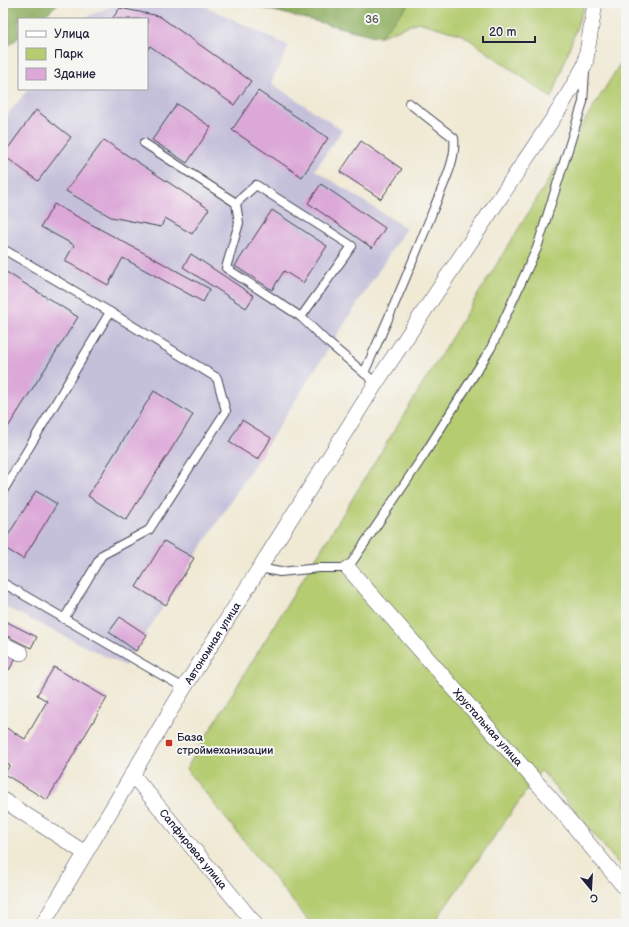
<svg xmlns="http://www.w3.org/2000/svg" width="629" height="927" font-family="'Balsamiq Sans',sans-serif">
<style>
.industrial{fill:#c5c0da}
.green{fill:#b5cc71;stroke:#6c7756}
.forest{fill:#90b063;stroke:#59694f}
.building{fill:#dca8d8}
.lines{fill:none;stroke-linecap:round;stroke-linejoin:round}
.service-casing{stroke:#414052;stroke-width:10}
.minor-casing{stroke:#414052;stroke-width:16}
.service{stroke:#fff;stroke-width:8}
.minor{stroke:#fff;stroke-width:15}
.poi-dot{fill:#c8321e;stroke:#f6f6f2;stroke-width:1.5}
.labels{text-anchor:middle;stroke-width:4;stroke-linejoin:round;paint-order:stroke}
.park-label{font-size:11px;fill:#4e554b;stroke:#f6f6f2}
.street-label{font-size:11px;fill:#22223b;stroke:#f6f6f2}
.poi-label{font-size:11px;fill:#22223b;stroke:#f6f6f2;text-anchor:start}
</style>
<rect width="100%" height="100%" fill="#f6f6f2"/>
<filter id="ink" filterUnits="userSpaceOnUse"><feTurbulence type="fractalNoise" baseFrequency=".025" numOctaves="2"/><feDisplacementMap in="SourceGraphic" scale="8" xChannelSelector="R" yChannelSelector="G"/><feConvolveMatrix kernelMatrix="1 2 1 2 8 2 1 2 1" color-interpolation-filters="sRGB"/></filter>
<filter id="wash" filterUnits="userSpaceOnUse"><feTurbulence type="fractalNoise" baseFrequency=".012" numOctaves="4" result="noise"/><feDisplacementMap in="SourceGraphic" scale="16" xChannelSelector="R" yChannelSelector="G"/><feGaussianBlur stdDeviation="0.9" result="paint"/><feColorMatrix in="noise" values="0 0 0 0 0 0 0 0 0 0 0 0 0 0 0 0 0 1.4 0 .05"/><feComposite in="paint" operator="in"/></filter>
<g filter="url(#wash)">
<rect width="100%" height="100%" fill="#f0e9d4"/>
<path class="industrial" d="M118,3H192L201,4L289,46L271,83L342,130L315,170L406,228L125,666L3,606V120L28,89H147V19H85L86,17Z"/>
<g class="green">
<path d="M410,3H585L552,98L463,35L418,22L379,37Z"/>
<path d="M626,54V873L541,770L433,924H311L186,769Z"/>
</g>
<g class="forest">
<path d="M3,3H59L40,19H19V37L3,50Z"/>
<path d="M242,3H410L379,37Z"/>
</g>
<g id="blocks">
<g class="building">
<path d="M120,8L159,16L251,81L234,105L150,46L147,51V19H112Z"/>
<path d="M258,91L328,138L302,177L232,130Z"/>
<path d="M177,104L211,127L187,163L152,140Z"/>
<path d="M36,110L71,137L38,181L3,155Z"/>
<path d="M104,140L209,209L192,234L165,218L161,227L111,217L66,191Z"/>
<path d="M361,141L402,169L381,199L340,172Z"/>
<path d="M321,184L385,228L372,248L308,203Z"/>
<path d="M54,204L210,289L203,302L123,258L108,285L65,261L74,245L41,227Z"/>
<path d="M272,210L327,246L303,283L284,271L272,290L235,266Z"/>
<path d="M191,254L254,296L246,308L183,267Z"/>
<path d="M3,270L78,317L3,435Z"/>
<path d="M154,391L193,415L126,520L88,496Z"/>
<path d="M242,420L271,438L258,460L229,442Z"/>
<path d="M36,491L57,504L23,559L3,547V543Z"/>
<path d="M164,541L194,558L166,605L136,587Z"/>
<path d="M120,617L147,635L136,651L109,632Z"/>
<path d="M3,620L37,637L31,648L3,634Z"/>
<path d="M3,651L16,658L9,670L3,667Z"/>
<path d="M54,667L107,698L47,800L4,774L10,765L3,761V726L25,739L47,701L37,695Z"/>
</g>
</g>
</g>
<g filter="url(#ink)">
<use href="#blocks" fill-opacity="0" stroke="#414052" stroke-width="1"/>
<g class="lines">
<g class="service-casing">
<g id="service">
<path d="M144,143L236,203L239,223L226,268L301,317L325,340L376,383"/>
<path d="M236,203L256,185L352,246L301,317"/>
<path d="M3,249L110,312"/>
<path d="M364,373C389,318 412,264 434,208C442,187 457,160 454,138L409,103"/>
<path d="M3,491L110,312L217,378L226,411L149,530L102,555L64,619"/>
<path d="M259,568L280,572L319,568H348L424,455L491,348L537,248L583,102L585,72"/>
<path d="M3,583L184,688"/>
</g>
</g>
<g class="minor-casing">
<g id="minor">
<path id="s1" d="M348,568L553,801L626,889"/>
<path d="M3,644L21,653"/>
<path id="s2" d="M132,774L255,924"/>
<path d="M3,800L85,853"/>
<path id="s3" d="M43,924L184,688L376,383L560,108L585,65L595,3"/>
</g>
</g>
<use href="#service" class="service"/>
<use href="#minor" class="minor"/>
</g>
</g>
<rect class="poi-dot" x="165" y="739" width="8" height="8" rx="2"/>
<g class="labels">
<g class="park-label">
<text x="372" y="23">36</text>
</g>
<g class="street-label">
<text dy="4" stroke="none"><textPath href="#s3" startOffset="328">Автономная улица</textPath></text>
<text dy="4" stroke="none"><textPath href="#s1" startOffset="212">Хрустальная улица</textPath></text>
<text dy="4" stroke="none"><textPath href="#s2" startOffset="97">Сапфировая улица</textPath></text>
</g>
<g class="poi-label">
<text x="177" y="741">База<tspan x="177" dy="13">строймеханизации</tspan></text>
</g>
</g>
<rect width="629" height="927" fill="none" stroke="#f6f6f2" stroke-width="16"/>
<rect x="18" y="18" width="130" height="72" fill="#f6f6f2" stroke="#a1a1a9"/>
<rect x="26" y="31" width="20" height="6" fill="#ffffff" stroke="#a1a1a9"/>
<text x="54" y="38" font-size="12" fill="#22223b">Улица</text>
<rect x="26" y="48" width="20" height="12" fill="#b5cc71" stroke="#a1a1a9"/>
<text x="54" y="58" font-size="12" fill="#22223b">Парк</text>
<rect x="26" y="68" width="20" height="12" fill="#dca8d8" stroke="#a1a1a9"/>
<text x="54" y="78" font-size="12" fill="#22223b">Здание</text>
<g transform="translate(591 889) rotate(162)" stroke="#f6f6f2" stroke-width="3" paint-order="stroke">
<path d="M0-3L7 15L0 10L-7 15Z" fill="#22223b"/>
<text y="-6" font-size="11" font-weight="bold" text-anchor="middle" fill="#22223b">С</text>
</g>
<path d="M483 36v6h52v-6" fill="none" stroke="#22223b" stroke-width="2"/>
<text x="489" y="36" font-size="12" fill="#22223b" stroke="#f6f6f2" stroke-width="3" paint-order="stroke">20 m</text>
</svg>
